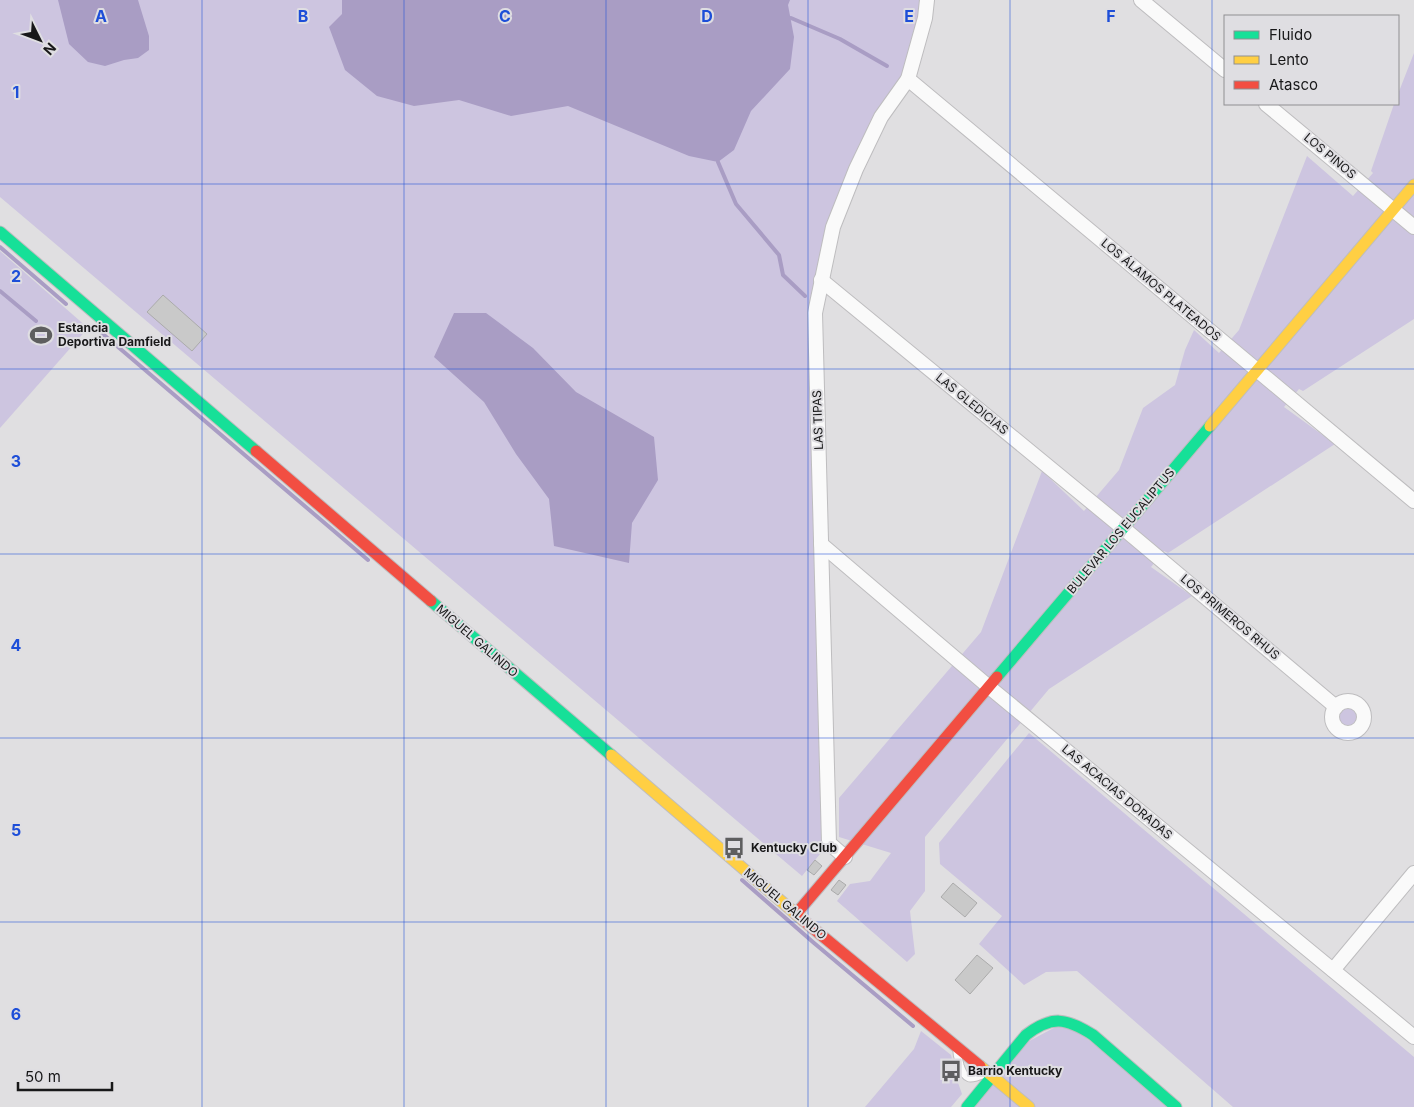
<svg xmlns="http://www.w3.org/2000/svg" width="1414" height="1107" font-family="Inter,sans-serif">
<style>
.green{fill:#cdc5e0}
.water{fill:#a99dc4}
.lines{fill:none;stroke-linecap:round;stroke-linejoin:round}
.stream{stroke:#a99dc4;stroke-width:4}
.building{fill:#c9c9c9;stroke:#ababab}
.lane-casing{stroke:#bebdbf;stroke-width:9}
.street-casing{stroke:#bebdbf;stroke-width:16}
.fast-casing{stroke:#bebdbf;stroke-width:13}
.slow-casing{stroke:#bebdbf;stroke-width:13}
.jam-casing{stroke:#bebdbf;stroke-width:13}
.lane{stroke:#fafafa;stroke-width:7}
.street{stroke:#fafafa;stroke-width:14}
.fast{stroke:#16e098;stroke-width:11}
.slow{stroke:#ffcf43;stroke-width:11}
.jam{stroke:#f24e42;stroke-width:11}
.grid{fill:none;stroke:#1d4ed8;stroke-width:1;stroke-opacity:0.55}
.labels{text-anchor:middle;stroke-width:4;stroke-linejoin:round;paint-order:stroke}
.street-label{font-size:12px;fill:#181819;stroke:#dfdee2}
.poi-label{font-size:12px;font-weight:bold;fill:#181819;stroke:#dfdee2;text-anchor:start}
.grid-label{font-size:16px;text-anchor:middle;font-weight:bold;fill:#1d4ed8;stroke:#dfdee2;stroke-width:4;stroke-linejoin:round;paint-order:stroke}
</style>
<rect width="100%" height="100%" fill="#e0dfe1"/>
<g class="green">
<path d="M0,0H927L908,79L856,169L821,280L829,843L802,876L0,197Z"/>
<path d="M1414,53V319L1303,391L1299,389L1284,407L1335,444L1168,553L1164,551L1151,567L1192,596L1049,689L925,837V891L910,911L915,954L907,962L837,901L850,884L870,881L891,853L839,837V798L981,632L1042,471L1084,511L1119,470L1143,408L1175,385L1185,350L1194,330L1219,353L1239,330L1307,156L1353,196L1373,173L1371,171L1394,104H1398V94Z"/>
<path d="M0,251L88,328L0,428Z"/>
<circle cx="1348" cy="717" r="12"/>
<path d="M1029,733L1414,1057V1107H1233L1077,971L1046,972L1024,985L979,944L1002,916L940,864L939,843Z"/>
<path d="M1065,1022L1176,1107H967L1016,1048Z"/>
<path d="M921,1031L951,1055L953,1063L944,1066L947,1080L956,1077L962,1094L951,1107H865L914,1049Z"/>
</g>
<g class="water">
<path d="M58,0H138L149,36V50L138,58L124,60L105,66L88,62L69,44Z"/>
<path d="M342,0H790L788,5L794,37L790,69L751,111L734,150L718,162L689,156L568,106L511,116L459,100L414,106L377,96L345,70L329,27L342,14Z"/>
<path d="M454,313H486L533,348L576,392L654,437L658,480L632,523L629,563L554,546L549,499L516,454L484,402L434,357Z"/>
</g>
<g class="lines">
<g class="stream">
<path d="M791,18L840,39L887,66"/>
<path d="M718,162L736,204L779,255L783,275L805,296"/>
<path d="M0,247L66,304"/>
<path d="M0,291L36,321"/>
<path d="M97,329L368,560"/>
<path d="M742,880L814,943L913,1026"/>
</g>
</g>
<g class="building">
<path d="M163,295L207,334L192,351L147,312Z"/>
<path d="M815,860L822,866L814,875L807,870Z"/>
<path d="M839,880L846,885L838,895L831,890Z"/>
<path d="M953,883L977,903L965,917L941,897Z"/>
<path d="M977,955L993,968L970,994L955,980Z"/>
</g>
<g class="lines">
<g class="lane-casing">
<path id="lane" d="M957,1052C957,1057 959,1060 960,1065C965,1081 970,1080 985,1074"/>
</g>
<g class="street-casing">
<g id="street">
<path d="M1141,0L1225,70"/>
<path d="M908,79L1414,501"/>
<path d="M1266,104L1414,227"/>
<path d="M821,280L1123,528L1336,707"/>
<path d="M821,544L989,687L1414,1037"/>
<circle cx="1348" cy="717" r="16"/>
<path d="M845,857L829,843L815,313L833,227L856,169L881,117L908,79L925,18L927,0"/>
<path d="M1333,970L1414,873"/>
</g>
</g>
<g class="fast-casing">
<g id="fast">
<path d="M0,232L256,451"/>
<path d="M431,601L611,755"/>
<path d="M997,677L1210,426"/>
<path d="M967,1107L1026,1035C1052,1015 1066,1018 1093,1035L1176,1107"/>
</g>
</g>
<g class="slow-casing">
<g id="slow">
<path d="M1210,426L1414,185"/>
<path d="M611,755L803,920"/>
<path d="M980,1066L1029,1107"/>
</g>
</g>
<g class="jam-casing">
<g id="jam">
<path d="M256,451L431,601"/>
<path d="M796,914L997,677"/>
<path d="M803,920L980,1066"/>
</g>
</g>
<use href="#lane" class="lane"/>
<use href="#street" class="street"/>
<use href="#fast" class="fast"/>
<use href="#slow" class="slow"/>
<use href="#jam" class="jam"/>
</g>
<path class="grid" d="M202,0V1107M404,0V1107M606,0V1107M808,0V1107M1010,0V1107M1212,0V1107M0,184H1414M0,369H1414M0,554H1414M0,738H1414M0,922H1414"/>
<defs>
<g id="stadium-bare" transform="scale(1.725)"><path d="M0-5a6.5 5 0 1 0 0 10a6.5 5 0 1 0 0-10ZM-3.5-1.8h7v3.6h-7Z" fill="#5e5e5f" stroke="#dfdee2" stroke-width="2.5" paint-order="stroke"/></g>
<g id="bus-bare" transform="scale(1.725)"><path d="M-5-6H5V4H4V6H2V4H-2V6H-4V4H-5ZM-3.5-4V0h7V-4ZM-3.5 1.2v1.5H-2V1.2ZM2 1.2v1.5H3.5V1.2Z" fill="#5e5e5f" stroke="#dfdee2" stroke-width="2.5" paint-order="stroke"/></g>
</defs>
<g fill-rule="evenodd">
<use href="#stadium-bare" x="41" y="335"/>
<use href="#bus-bare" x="734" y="848"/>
<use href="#bus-bare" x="951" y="1071"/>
</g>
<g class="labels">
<g class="street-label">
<text transform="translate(1330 156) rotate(40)" y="4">LOS PINOS</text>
<text transform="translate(1161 290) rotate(40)" y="4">LOS ÁLAMOS PLATEADOS</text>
<text transform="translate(972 404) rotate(39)" y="4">LAS GLEDICIAS</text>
<text transform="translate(818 420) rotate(-92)" y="4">LAS TIPAS</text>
<text transform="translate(1121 531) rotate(-50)" y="4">BULEVAR LOS EUCALIPTUS</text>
<text transform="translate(1230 617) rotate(40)" y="4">LOS PRIMEROS RHUS</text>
<text transform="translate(477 641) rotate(41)" y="4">MIGUEL GALINDO</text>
<text transform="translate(1117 792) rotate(40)" y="4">LAS ACACIAS DORADAS</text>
<text transform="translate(785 904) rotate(40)" y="4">MIGUEL GALINDO</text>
</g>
<g class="poi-label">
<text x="58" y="332">Estancia<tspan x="58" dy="14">Deportiva Damfield</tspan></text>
<text x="751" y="852">Kentucky Club</text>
<text x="968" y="1075">Barrio Kentucky</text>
</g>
</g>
<g class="grid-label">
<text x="101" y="22">A</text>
<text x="303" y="22">B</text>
<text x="505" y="22">C</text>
<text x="707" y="22">D</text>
<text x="909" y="22">E</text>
<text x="1111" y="22">F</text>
<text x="16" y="98">1</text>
<text x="16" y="282">2</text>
<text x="16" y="467">3</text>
<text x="16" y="651">4</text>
<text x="16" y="836">5</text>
<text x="16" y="1020">6</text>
</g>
<rect x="1224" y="15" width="175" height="90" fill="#dfdee2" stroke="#8f8f92"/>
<rect x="1234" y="31" width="25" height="8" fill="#16e098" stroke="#8f8f92"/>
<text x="1269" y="40" font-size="15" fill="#181819">Fluido</text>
<rect x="1234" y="56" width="25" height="8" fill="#ffcf43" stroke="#8f8f92"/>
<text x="1269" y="65" font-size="15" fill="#181819">Lento</text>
<rect x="1234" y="81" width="25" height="8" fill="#f24e42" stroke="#8f8f92"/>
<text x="1269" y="90" font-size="15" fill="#181819">Atasco</text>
<g transform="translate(40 40) rotate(132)" stroke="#dfdee2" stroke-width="4" paint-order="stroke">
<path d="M0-4L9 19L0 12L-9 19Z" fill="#181819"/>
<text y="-8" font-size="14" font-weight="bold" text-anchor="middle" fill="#181819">N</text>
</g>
<path d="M18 1082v8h94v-8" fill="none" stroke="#181819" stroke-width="2.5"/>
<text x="25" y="1082" font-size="15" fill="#181819" stroke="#dfdee2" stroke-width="4" paint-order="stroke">50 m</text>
</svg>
